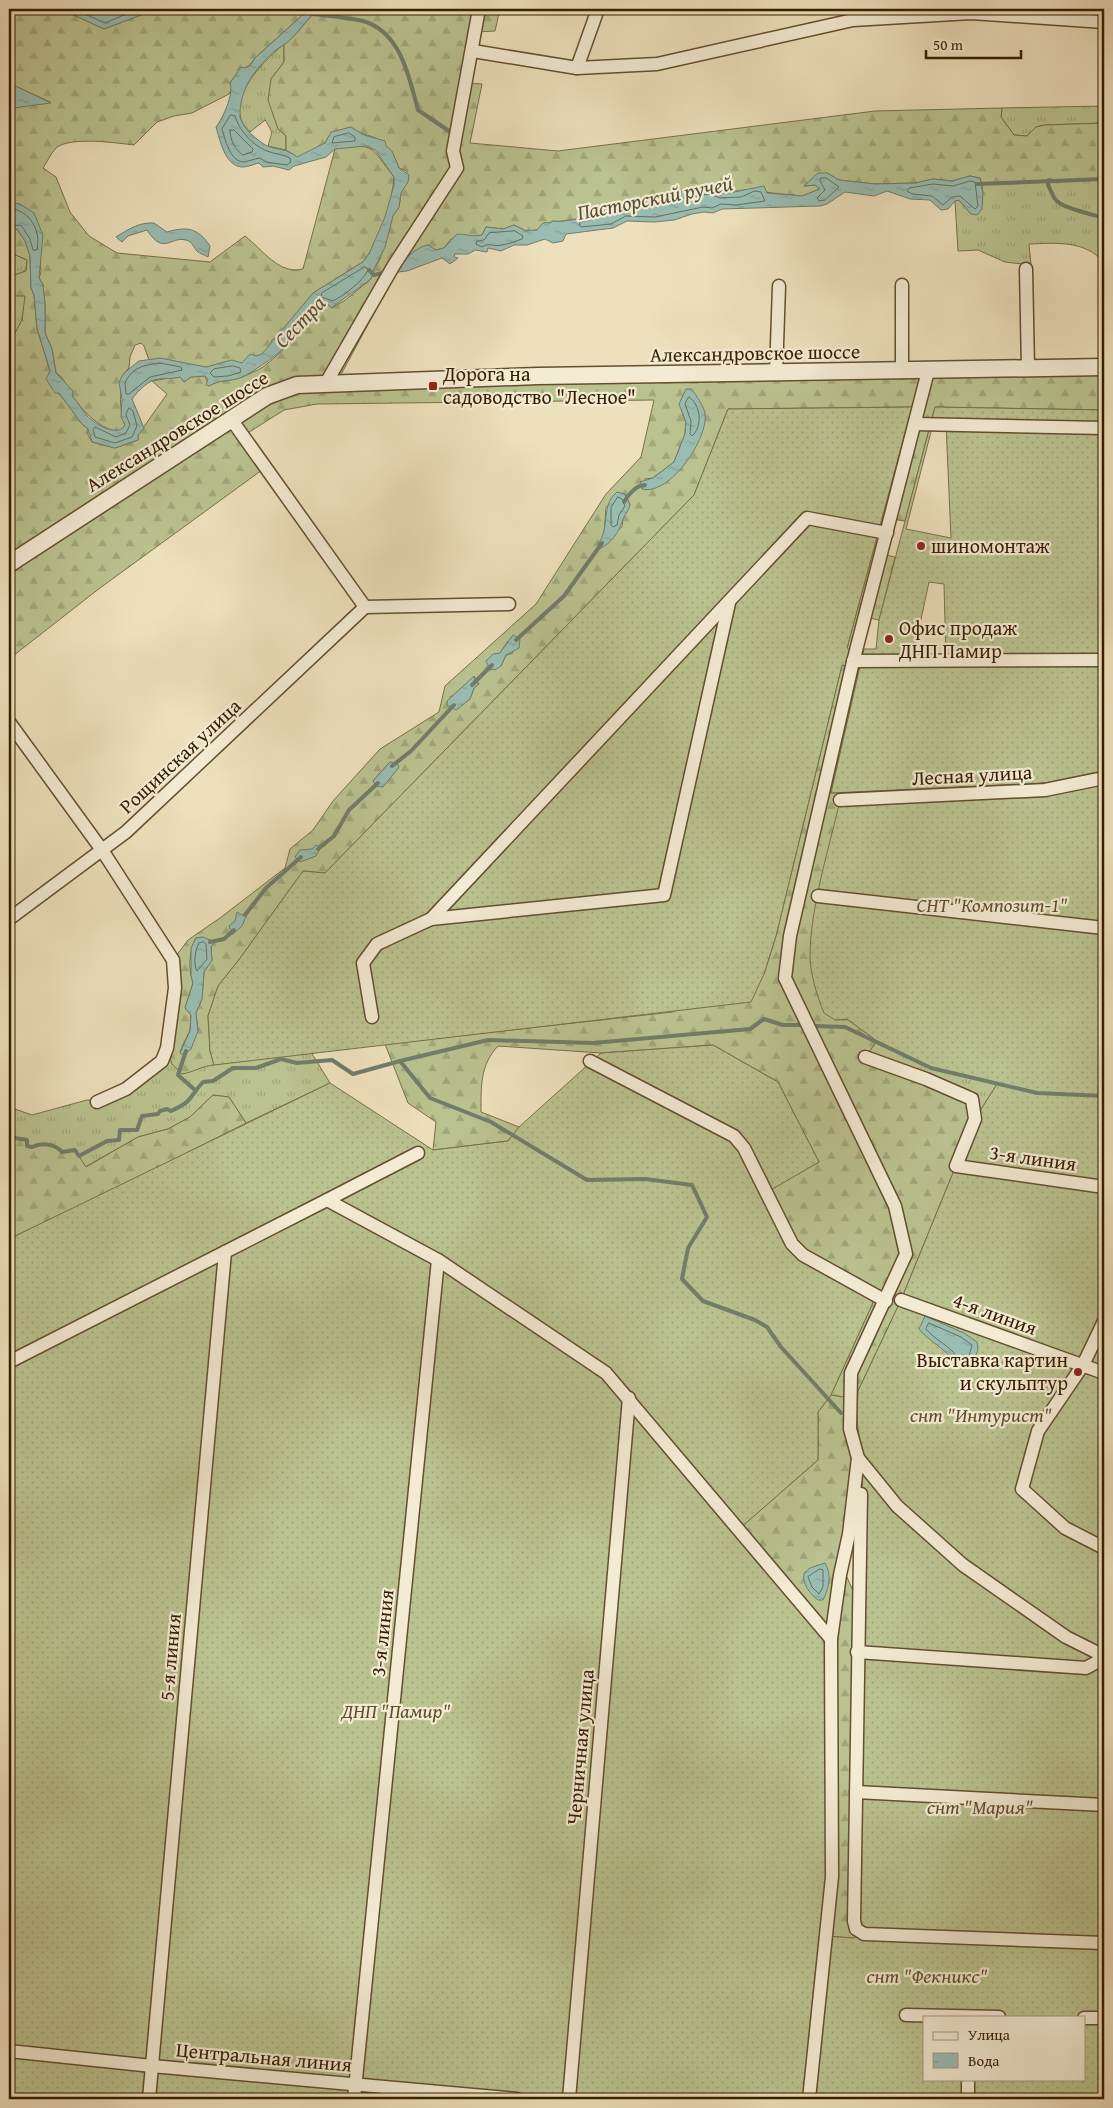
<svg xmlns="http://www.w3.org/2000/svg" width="1113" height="2108" font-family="'Gentium Book Plus',serif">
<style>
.grass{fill:url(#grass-tufts);stroke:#787048}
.forest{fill:url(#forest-firs);stroke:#787048;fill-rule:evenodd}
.garden{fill:url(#garden-dots);stroke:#787048;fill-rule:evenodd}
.water{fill:url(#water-ripples);stroke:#717d6b}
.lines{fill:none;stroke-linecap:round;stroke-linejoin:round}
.shore{stroke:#686e5a;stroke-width:1}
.stream{stroke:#717d6b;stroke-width:4}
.minor-casing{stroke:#644e2f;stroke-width:15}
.tertiary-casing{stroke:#644e2f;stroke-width:19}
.minor{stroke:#f3ebd3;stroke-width:12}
.tertiary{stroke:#f3ebd3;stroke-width:16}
.poi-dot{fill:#8f2418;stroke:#f3ebd3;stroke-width:2}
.labels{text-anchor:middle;stroke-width:4.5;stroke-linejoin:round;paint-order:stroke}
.street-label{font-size:20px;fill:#361e00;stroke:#f3ebd3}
.poi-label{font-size:20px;fill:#361e00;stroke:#f3ebd3;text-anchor:start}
.park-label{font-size:20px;font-style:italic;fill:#5e4f2b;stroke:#f3ebd3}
.water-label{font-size:21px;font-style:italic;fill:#544e36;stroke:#f3ebd3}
</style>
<defs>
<pattern id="grass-tufts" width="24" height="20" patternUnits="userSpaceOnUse" patternTransform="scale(1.25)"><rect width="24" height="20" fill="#bac28f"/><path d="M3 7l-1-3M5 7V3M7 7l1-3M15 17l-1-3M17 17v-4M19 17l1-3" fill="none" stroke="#a0a67a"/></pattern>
<pattern id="forest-firs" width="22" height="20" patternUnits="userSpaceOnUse" patternTransform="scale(1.25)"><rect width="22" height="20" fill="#bac28f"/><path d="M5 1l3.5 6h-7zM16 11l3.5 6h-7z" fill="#a0a67a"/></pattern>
<pattern id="garden-dots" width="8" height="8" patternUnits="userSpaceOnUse" patternTransform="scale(1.25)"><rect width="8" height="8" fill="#bac28f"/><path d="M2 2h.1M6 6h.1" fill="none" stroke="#a0a67a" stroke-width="1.8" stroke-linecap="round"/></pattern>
<pattern id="water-ripples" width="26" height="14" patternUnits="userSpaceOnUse" patternTransform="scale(1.25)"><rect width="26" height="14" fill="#99bdb3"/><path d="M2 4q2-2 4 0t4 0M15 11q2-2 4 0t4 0" fill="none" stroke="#84a298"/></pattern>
</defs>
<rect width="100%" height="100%" fill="#ede0bc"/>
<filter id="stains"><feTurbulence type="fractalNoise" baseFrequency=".004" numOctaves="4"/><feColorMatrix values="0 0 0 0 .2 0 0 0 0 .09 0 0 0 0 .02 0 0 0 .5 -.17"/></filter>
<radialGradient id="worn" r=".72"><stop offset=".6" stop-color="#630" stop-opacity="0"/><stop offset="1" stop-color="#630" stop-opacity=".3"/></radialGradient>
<g class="grass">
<path d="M284,44V62L271,79L286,136V150L268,146C272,131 274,134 265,120L250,132C247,128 242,124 241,119C231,92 266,59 284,44Z"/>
<path d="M1104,106V123L1045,125L1036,127L1028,136L1014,135L1001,117L1002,108Z"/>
<path d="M1073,179H1104V263C1086,240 1056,243 1029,244L1031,265L1005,262L978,250L958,251L955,201L959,200L971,214L983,194L982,184Z"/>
<path d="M9,252L27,260L26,271L9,277Z"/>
<path d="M20,294L26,295L22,320L15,333L9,334V296Z"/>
<path d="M881,554L895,557L879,620L865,617Z"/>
<path d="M877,1041L931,1068L997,1084L975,1119L865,1057Z"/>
<path d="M167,1048L183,1074L203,1066L311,1052L330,1083L246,1123L229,1097L213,1095L190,1117L168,1129L138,1137L85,1167L77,1154C73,1154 67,1154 64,1152C53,1148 46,1140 32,1147L27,1146L26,1140L9,1137V1107L32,1115L87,1100H102L126,1089Z"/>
<path d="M876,1296L885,1301L849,1398L831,1395Z"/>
</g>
<g class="forest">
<path d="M9,9H61L104,29L141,15L144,9H309L255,58C247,71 239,68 230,83L232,88L229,94L192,113L174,116L157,122L134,145C117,143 70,136 56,148C51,153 47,162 43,168L56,177L70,212L89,236L117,253L210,262L245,236C263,250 279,275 303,269L335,149C376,142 370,147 394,177C392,204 380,240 363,262L313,293L283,332L272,340L270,347L262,354L242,364C229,356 216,367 204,367C184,366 169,356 149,360L144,346L141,343L135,345L130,357L129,368C118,378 119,412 125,425L123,429L117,432C97,426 83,412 72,395C66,387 65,378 56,373L52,349L45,333V304L43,285L39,278L41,272L40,262L20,204L9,203V106L13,108L50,102L9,83Z"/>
<path d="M318,9H500L495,31L476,32L466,83L482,84L470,143L558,151L875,111L1002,108L1001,117L1014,135L1027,136L1036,127L1045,125L1104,123V179L982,184L980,178L970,176L952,181L933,179L916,183L875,184L839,180L827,173L804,186L815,185L820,189L802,196L744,190L720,193L711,189L678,194H661L653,200L630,202L618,206L606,204C603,207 601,211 597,213C591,217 560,223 553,221L537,230L526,231L514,225L503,229L486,227L482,235L451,239L444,248L436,250L428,245L414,251L400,265L337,382L1104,367V410L935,407L905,521L891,519L852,666L860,667L831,793L1044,783L1104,770V779L835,1020L847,1019L877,1041L865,1057L972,1099L975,1119L901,1300L858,1391L856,1413L861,1446L842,1566L858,1602L864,1934L853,1938L825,1936L739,1529L818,1460V1412L831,1395L849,1398L851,1373L885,1301L803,1255L764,1193L819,1162L778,1082L713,1045L601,1053L498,1046C480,1065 481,1087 481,1112L519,1127L508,1141L433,1150L436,1122L408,1103L385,1044L673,1012L764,974L776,936L842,665L847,666V648L912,407L728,409L694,495L325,873L303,871L238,961L218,986L208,1016L210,1051L214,1065C202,1066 194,1072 182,1074L172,1064L167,1048L173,960L188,940L220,918L285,868L290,849L313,830L333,801L380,749L439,712L445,686L536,604L606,494L641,457L654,400L317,404L284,410L243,436L262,470L100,588L9,659V334L15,333L22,320L25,296H9V277L26,271L27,260L9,252V231L17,229L25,241L30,256L31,288L34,295L37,329L50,371L47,380L72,409L81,423L88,429V435L92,442L115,448L138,440V435L167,394L152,381L180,376L184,382L191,377L205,376L209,386C220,379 230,382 242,377C249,374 257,371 263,367C277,356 317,321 318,304H328L331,308L344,301L371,279L374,269L380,259L393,216L399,207L401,193L405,186L407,171L399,168C395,157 386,141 373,137C365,134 359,134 351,127L331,133L325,143L301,157H297L286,150V136L278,129L268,100L271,79L284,62V44C296,37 307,19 318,9ZM705,413C701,453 671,466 642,489L645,479L653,478L674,462L685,434L686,422L682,414ZM625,494L630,505L623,517L622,527L598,544L604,536L606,507ZM508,641L513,653L506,655L501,666L500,653ZM474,676L479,684L474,688L470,699L456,710L450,697L459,692ZM390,762L399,767L382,787L373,781ZM203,937L211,947L212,960L204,972L202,999L196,1013L198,1031L180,1052L190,1030L191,1015L185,1008L193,983C188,969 189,951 196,938Z"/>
<path d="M213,1095L229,1097L246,1123L119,1187L9,1239V1137L27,1140V1146L32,1147C42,1142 55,1144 62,1152L75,1150L86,1167L138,1137L168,1129L190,1117Z"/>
</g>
<g class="garden">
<path d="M912,407L847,648L851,649L848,666L842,665L776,936L764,974L751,1002L214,1065L210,1051L208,1016L218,986L238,961L303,871L325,873L694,495L728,409Z"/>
<path d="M935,407L1104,410V770L1102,771L1044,783L831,793L864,649H876L879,620ZM933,424H946L951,538L906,529ZM929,582L944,584L946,661H912Z"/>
<path d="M1104,778V2099H9V1239L330,1083L433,1150L508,1141L519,1127L601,1053L713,1045L778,1082L819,1162L769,1191L792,1244L876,1296L831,1395L818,1412V1460L739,1529L831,1640L826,1936L853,1938L863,1934L858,1931V1602L863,1465L856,1413L858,1391L901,1300L975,1119L997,1084L931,1068L877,1041L847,1019L835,1020L824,1013C817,996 811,976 810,958C810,907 829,849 840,800L1045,790ZM924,2017H1084V2079H924Z"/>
</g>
<g class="water">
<path d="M61,9H144L141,15L104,29Z"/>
<path d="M309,9H318C308,18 301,29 292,38C288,43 281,46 276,50C256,67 239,89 240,117C243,129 257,140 267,146C278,150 288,149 297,157L325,143L331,132L351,127L364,135L385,141L386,146L392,151L399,168L409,175L408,182L401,193L399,207L393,216L385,247L374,269L371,279L331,308L328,304H318C316,326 263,368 242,377C230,382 220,379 209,386L206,385L208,379L205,376L191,377L184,382L180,377C173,379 166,378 159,379C148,380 138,391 132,399L144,428L138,435V440L115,448L92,442L88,429L81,423L59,393H55L46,379L50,371L37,328L34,295L31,288L30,256L25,241L17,229L9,231V203L20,204L34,213L43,235L39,278L43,285L45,304V333L52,349L56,373L73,391L72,396C78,402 82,410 87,416C95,424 118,438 125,425L121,417L122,399L119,382L124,373L139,361L160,358L206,367L232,360L242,363L250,354L256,356L262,354L313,293L363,262L369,254L385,217L394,185V177L381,158L375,150L366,146L335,149L326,157L294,166L289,170L273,166L263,167L259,163C254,164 248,167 243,167C225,167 220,140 216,127C223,118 234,94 230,83L241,67L245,68L250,66L255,58Z"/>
<path d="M9,83L51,103L13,108L9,106Z"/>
<path d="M818,173H827L839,180L875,184L916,183L933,179L952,181L970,176L980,178L983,194L982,209L977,215L971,214L959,200L955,201L948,209L941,210L930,200L910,199L887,191L874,196L845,192L827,204L820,206L722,209L713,213L704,212L692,214L674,220L654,222L627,221L613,228L566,234L563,241L553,243L545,239L527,245H514L501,251L488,248L487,252L475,250L468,254H455L454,257L458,258L450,264L442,258L407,271L398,272C402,260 416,247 428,245L436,250L444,248L457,234C466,234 472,237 482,235L486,227L503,229L514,225L526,231L537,230C542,225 541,221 550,223L553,221C562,223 590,217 598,212L601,206C608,203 612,207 618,206C628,204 637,197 647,201L661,194H678L683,191L688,193L711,189L720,193H729L764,186L767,193L802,196L820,189L815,185L804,186Z"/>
<path d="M154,223L167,232C187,226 198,228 210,246L208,257C205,255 200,254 197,251C193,247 193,242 186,240C170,236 164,256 147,230L128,236L122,242L116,237C129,229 139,222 154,223Z"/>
<path d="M686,389H692C696,396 703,405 705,413C709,438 670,496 642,489L640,482L653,478L674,462L685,434L686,422L679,404Z"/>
<path d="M617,492L625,494L630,505C629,510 625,514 623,519C619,532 612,543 599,549L598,544C611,527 600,506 617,492Z"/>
<path d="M513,635L520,639L519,648L506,655L501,666L495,670L490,669L486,661L493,654L500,653Z"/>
<path d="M474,676L475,681L479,684L474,688L470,699L456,710L447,705V701Z"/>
<path d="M390,762L397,763L399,767L383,787L376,786L373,781Z"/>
<path d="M316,845L321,847L316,856L300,862L295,857L300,850L312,849Z"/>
<path d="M237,912L242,915L248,912L242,926L232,935L229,926L235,921Z"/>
<path d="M203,937L215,942L211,947L212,960L204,972L202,999L196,1013L198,1031L191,1049L184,1055L180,1053L190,1031L191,1015L185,1008L193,983L191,976V948L196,938Z"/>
<path d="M925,1316L964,1333L977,1342L978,1350L971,1366L953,1360C945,1349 929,1341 919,1329Z"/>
<path d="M825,1563C832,1575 829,1588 823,1600H818C810,1594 802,1584 804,1573L810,1568Z"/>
</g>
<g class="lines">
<g class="shore">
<path d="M73,9L105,23L138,9"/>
<path d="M231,115L235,116C239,130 252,145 267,151C274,154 282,154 290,158L291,162L287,165L266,162L260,158C254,159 249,161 244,162C230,162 225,139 222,129Z"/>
<path d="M230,130H234L253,149L252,152L243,155C235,150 230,140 230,130Z"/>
<path d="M349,133L355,137V141L332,143L334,137Z"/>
<path d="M821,178H826L839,187L825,200L819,201L817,198L825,190L820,181Z"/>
<path d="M970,181L975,182L978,206L975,209L960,196L952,197L943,205L932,196L912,194L907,191L909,188L933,184L953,186Z"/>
<path d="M755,191L761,192L765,201L736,205L721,204L712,208L703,207L655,217L626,216L611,224L581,227L579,225L580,222C593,219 598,220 606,209L619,211L641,205H654L663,199H678L709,194L720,198L741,197Z"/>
<path d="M9,208C30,211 41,229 37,250H33L30,239L21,225L9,226"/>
<path d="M515,231L523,236L522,239C516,241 509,244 502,245C494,247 489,242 482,247L476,244L477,241L484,240L489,233Z"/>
<path d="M365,267L368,269C366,279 343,296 333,301L321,297L322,293Z"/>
<path d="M160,363L181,367L182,370L150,377L129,394H126L125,383C132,367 144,365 160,363Z"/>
<path d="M233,366L240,368L241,372L228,376L214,377L210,373L214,369Z"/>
<path d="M689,397C701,405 703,426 692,436L690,434L691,421L685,404Z"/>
<path d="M129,408L133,411L137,426L132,437L115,443L95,437L93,430L95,427L116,437L126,433L130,425L126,415Z"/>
<path d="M618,497L622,499L625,506L619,515L617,525L613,527L611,525V508Z"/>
<path d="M204,942L206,944L207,959L197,971C193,964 195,950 199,943Z"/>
<path d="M929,1323L961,1337L972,1345L968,1360L956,1356C950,1346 935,1340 926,1329Z"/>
<path d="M820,1569L823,1570V1587L819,1594L812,1587L808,1577Z"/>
</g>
<g class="stream">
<path d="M312,14C329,16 347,17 363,21C401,32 409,77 418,110L449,131"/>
<path d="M1049,180L1048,185C1051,190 1053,199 1058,202C1064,208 1094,215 1104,218"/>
<path d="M977,184L1104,179"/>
<path d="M369,270L374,275L387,272"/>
<path d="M624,502C628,495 636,485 645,485"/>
<path d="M516,640L564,596L602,543"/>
<path d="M472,685L492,665"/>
<path d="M392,766L411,751L454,705"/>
<path d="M318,849L334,836L349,810L378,783"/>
<path d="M245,915L266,888L301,857"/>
<path d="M210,942L224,939L234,930"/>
<path d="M815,1026L845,1027L931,1068L1037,1093L1104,1096"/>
<path d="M186,1051L178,1075L195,1090"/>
<path d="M400,1061L430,1098L491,1122L587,1180L645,1179L692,1185L707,1217L688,1248L682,1279L703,1301L755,1320L767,1327L781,1347L841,1413"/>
<path d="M9,1137L27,1140V1146L32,1147C42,1142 55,1144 62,1152L75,1150L79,1156L107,1141L119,1140L120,1130H137L142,1116L158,1114L160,1111L167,1109L171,1111C195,1100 188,1098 203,1082L213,1081L233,1068H256L281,1059L297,1063L332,1060L353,1074L400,1061L488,1040L593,1043L750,1029L764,1019L783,1025H801"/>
</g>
<g class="minor-casing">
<g id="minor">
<path d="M473,51L577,68L657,64L853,20L971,13L1104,22"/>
<path d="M577,68L598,9"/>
<path d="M1026,269L1028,368"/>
<path d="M902,372V285"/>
<path d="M776,374L779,286"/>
<path d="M326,383L394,265L457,168L453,151L479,9"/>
<path d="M231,419L365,607"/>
<path d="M916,424L1104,428"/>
<path d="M365,607L509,604"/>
<path d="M853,661L1104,660"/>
<path d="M9,722L102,850L173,960L175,988L167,1048L162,1061L126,1089L97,1102"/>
<path d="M840,800L1045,790L1104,778"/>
<path d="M818,896L1104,928"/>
<path d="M9,919L126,832L365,607"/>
<path d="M431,919L664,895L729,603"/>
<path d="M372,1017L363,963L377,944L431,919L807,518L887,533"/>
<path d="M865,1057L926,1079L972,1099L975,1119L956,1166L1104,1187"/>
<path d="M590,1061L734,1136L744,1148L792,1244L803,1255L886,1301"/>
<path d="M327,1200L418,1153"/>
<path d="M901,1300L1104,1373"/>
<path d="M1104,1321L1083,1365L1038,1431L1022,1489L1065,1528L1104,1548"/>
<path d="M9,1362L327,1200L438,1260L606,1373L831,1639"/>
<path d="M858,1458L897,1506L963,1565L1066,1637L1104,1656"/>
<path d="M861,1494L854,1921L856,1929L864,1934L1104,1943"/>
<path d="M857,1652L1086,1668L1104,1658"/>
<path d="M856,1792L1104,1805"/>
<path d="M906,2015L999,2017"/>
<path d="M1084,2018H1104"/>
<path d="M9,2051L152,2066L517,2099"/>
<path d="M149,2099L225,1252"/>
<path d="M354,2099L438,1260"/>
<path d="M569,2099L629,1398"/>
<path d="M809,2099L832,1877L831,1639L840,1575L849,1534L858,1458L850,1429L851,1373L906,1254L895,1206L785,978L790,936L852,666L928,371"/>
<path d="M968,2099V2079"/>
</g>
</g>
<g class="tertiary-casing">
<path id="tertiary" d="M9,564L267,396L297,385L538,376L1104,367"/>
</g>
<use href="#minor" class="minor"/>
<use href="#tertiary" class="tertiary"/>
</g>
<g class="poi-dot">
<rect x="428" y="381" width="10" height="10" rx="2.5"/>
<circle cx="921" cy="546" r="5"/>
<circle cx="889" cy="639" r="5"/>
<circle cx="1078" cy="1372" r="5"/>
</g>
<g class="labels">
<g class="street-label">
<text transform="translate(755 353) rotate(-1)" y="7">Александровское шоссе</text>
<text transform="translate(177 431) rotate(-32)" y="7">Александровское шоссе</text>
<text transform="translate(180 756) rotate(-43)" y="7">Рощинская улица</text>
<text transform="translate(972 775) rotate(-3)" y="7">Лесная улица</text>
<text transform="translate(1033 1158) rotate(8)" y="7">3-я линия</text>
<text transform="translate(995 1314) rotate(20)" y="7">4-я линия</text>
<text transform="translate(382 1633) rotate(-84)" y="7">3-я линия</text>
<text transform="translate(170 1657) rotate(-85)" y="7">5-я линия</text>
<text transform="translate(580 1747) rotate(-85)" y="7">Черничная улица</text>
<text transform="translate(264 2057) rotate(5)" y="7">Центральная линия</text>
</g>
<g class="poi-label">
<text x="443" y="381">Дорога на<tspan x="443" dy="23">садоводство "Лесное"</tspan></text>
<text x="931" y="553">шиномонтаж</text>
<text x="899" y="635">Офис продаж<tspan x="899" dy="23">ДНП Памир</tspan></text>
<text x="1068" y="1367" text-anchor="end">Выставка картин<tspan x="1068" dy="23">и скульптур</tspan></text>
</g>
<g class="park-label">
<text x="992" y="912">СНТ "Композит-1"</text>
<text x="981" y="1422">снт "Интурист"</text>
<text x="396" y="1718">ДНП "Памир"</text>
<text x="980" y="1814">снт "Мария"</text>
<text x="927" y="1983">снт "Фекникс"</text>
</g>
<g class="water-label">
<text transform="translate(655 198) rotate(-11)" y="7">Пасторский ручей</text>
<text transform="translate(300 322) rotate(-46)" y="7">Сестра</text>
</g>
</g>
<rect width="1113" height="2108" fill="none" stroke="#ede0bc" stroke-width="30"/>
<rect x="10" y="10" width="1093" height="2088" fill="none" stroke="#361e00" stroke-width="2.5"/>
<rect x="15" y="15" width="1083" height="2078" fill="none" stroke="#361e00"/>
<rect x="923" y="2016" width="162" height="65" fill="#f3ebd3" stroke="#a7997f"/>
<rect x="933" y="2032" width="25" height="8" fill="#f3ebd3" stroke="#a7997f"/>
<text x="968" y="2040" font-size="15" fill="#361e00">Улица</text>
<rect x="933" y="2053" width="25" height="15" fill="url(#water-ripples)" stroke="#a7997f"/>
<text x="968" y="2066" font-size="15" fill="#361e00">Вода</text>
<path d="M926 50v8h95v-8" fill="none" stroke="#361e00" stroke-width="2.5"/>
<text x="933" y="50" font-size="15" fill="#361e00" stroke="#f3ebd3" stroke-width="4" paint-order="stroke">50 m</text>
<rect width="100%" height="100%" filter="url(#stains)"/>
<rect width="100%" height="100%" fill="url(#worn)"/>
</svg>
